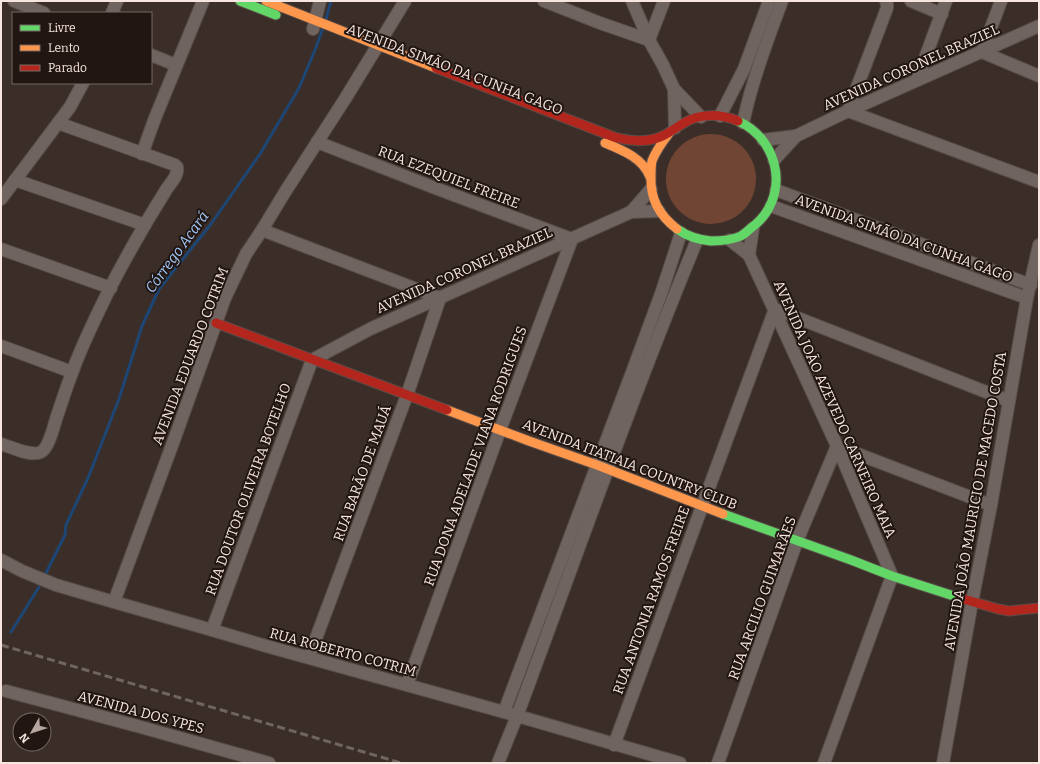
<svg xmlns="http://www.w3.org/2000/svg" width="1040" height="764" font-family="Bitter,serif">
<style>
.green{fill:#714533}
.lines{fill:none;stroke-linecap:round;stroke-linejoin:round}
.stream{stroke:#1d4675;stroke-width:3}
.street-casing{stroke:#594c47;stroke-width:14}
.fast-casing{stroke:#594c47;stroke-width:11}
.slow-casing{stroke:#594c47;stroke-width:11}
.jam-casing{stroke:#594c47;stroke-width:11}
.street{stroke:#6f6460;stroke-width:12}
.fast{stroke:#63d668;stroke-width:9}
.slow{stroke:#ff974d;stroke-width:9}
.jam{stroke:#b3261e;stroke-width:9}
.rail{stroke:#706561;stroke-width:3;stroke-dasharray:8 4;stroke-linecap:butt}
.labels{text-anchor:middle;stroke-width:4;stroke-linejoin:round;paint-order:stroke}
.street-label{font-size:14px;fill:#f7e6df;stroke:#211611}
.water-label{font-size:15px;font-style:italic;fill:#a1c7f7;stroke:#211611}
</style>
<rect width="100%" height="100%" fill="#3b2e28"/>
<circle class="green" cx="711" cy="179" r="45"/>
<g class="lines">
<g class="stream">
<path d="M326,19L331,1"/>
<path d="M46,573L65,535L66,525L88,478L119,399L142,326L159,289L211,224L260,154L299,88L315,50L323,28"/>
<path d="M11,632L39,587"/>
</g>
<g class="street-casing">
<g id="street">
<path d="M14,1L44,13"/>
<path d="M544,1L600,23L649,40L664,1"/>
<path d="M632,1L649,40L663,65L674,89L701,117"/>
<path d="M886,1L887,4V8L848,111L1039,182"/>
<path d="M911,1L942,14"/>
<path d="M1001,1L982,52L1039,76"/>
<path d="M112,13L117,1"/>
<path d="M313,29L320,1"/>
<path d="M151,55L176,65"/>
<path d="M917,80L946,1"/>
<path d="M674,89L675,128"/>
<path d="M720,116L744,69L769,1"/>
<path d="M743,123C752,81 767,41 782,1"/>
<path d="M763,140L796,136"/>
<path d="M317,142L435,188L572,239L500,430L407,685"/>
<path d="M142,154L155,118L203,1"/>
<path d="M774,160L796,136L848,111L1039,26"/>
<path d="M15,180L145,225"/>
<path d="M776,190L1031,285"/>
<path d="M1,199L70,107L83,83"/>
<path d="M771,206L1027,298"/>
<path d="M631,212L651,189"/>
<path d="M262,230L440,298L407,395L309,657"/>
<path d="M730,240L749,255L837,446L892,576L824,763"/>
<path d="M1,249L111,288"/>
<path d="M749,255L753,228"/>
<path d="M1,346L72,372"/>
<path d="M1,444C11,447 32,457 41,452C49,448 54,425 57,416C62,402 66,388 72,373C82,344 97,315 110,288C127,255 146,222 166,190C170,183 179,176 177,167L175,165L58,123"/>
<path d="M1,560L22,571L56,585L114,602L212,630L266,646L504,712L680,763"/>
<path d="M114,602L174,440L225,298L246,254L262,230L285,192L345,99L405,1"/>
<path d="M212,630L312,360L370,329L631,212L659,211"/>
<path d="M6,691L137,726L269,763"/>
<path d="M504,712L634,367L661,294L681,233"/>
<path d="M614,745L775,309L1009,401"/>
<path d="M498,763L517,716C576,557 632,397 697,240"/>
<path d="M718,763L797,541L837,446L991,505"/>
<path d="M943,763L972,602L991,505L1027,298L1039,245"/>
</g>
</g>
<g class="fast-casing">
<g id="fast">
<path d="M240,1L276,15"/>
<path d="M677,229C687,236 699,240 711,241C721,241 732,240 741,236C744,234 748,231 751,228C790,200 782,141 738,121"/>
<path d="M723,514L851,560L892,576L960,598"/>
</g>
</g>
<g class="slow-casing">
<g id="slow">
<path d="M266,1L436,68"/>
<path d="M670,132C663,141 656,150 652,161C651,166 651,171 651,176C650,199 659,215 677,229"/>
<path d="M605,143C622,150 643,158 650,177"/>
<path d="M447,410L529,441L597,465L723,514"/>
</g>
</g>
<g class="jam-casing">
<g id="jam">
<path d="M436,68L614,137C629,141 645,143 660,137C669,134 676,127 684,123C700,113 721,114 738,121"/>
<path d="M216,323L447,410"/>
<path d="M960,598L998,609L1009,611L1039,608"/>
</g>
</g>
<use href="#street" class="street"/>
<use href="#fast" class="fast"/>
<use href="#slow" class="slow"/>
<use href="#jam" class="jam"/>
<path class="rail" d="M1,645L401,763"/>
</g>
<g class="labels">
<g class="street-label">
<text transform="translate(911 67) rotate(-24)" y="5">AVENIDA CORONEL BRAZIEL</text>
<text transform="translate(455 69) rotate(21)" y="5">AVENIDA SIMÃO DA CUNHA GAGO</text>
<text transform="translate(449 177) rotate(21)" y="5">RUA EZEQUIEL FREIRE</text>
<text transform="translate(904 238) rotate(20)" y="5">AVENIDA SIMÃO DA CUNHA GAGO</text>
<text transform="translate(464 270) rotate(-24)" y="5">AVENIDA CORONEL BRAZIEL</text>
<text transform="translate(190 356) rotate(-69)" y="5">AVENIDA EDUARDO COTRIM</text>
<text transform="translate(835 409) rotate(66)" y="5">AVENIDA JOÃO AZEVEDO CARNEIRO MAIA</text>
<text transform="translate(475 456) rotate(-70)" y="5">RUA DONA ADELAIDE VIANA RODRIGUES</text>
<text transform="translate(630 464) rotate(21)" y="5">AVENIDA ITATIAIA COUNTRY CLUB</text>
<text transform="translate(362 473) rotate(-70)" y="5">RUA BARÃO DE MAUÁ</text>
<text transform="translate(248 489) rotate(-70)" y="5">RUA DOUTOR OLIVEIRA BOTELHO</text>
<text transform="translate(975 501) rotate(-80)" y="5">AVENIDA JOÃO MAURICIO DE MACEDO COSTA</text>
<text transform="translate(762 598) rotate(-70)" y="5">RUA ARCILIO GUIMARÃES</text>
<text transform="translate(651 600) rotate(-70)" y="5">RUA ANTONIA RAMOS FREIRE</text>
<text transform="translate(343 652) rotate(15)" y="5">RUA ROBERTO COTRIM</text>
<text transform="translate(141 712) rotate(15)" y="5">AVENIDA DOS YPES</text>
</g>
<g class="water-label">
<text transform="translate(177 252) rotate(-54)" y="5">Córrego Acará</text>
</g>
</g>
<rect width="1040" height="764" fill="none" stroke="#f7e6df" stroke-width="4"/>
<rect x="12" y="12" width="140" height="72" fill="#211611" stroke="#776963"/>
<rect x="20" y="25" width="20" height="6" fill="#63d668" stroke="#776963"/>
<text x="48" y="32" font-size="12" fill="#f7e6df">Livre</text>
<rect x="20" y="45" width="20" height="6" fill="#ff974d" stroke="#776963"/>
<text x="48" y="52" font-size="12" fill="#f7e6df">Lento</text>
<rect x="20" y="65" width="20" height="6" fill="#b3261e" stroke="#776963"/>
<text x="48" y="72" font-size="12" fill="#f7e6df">Parado</text>
<g transform="translate(32 732) rotate(231)"><circle r="19" fill="#211611" stroke="#776963"/>
<path d="M0-3L7 15L0 10L-7 15Z" fill="#b5a69f"/>
<text y="-6" font-size="11" font-weight="bold" text-anchor="middle" fill="#f7e6df">N</text>
</g>
</svg>
